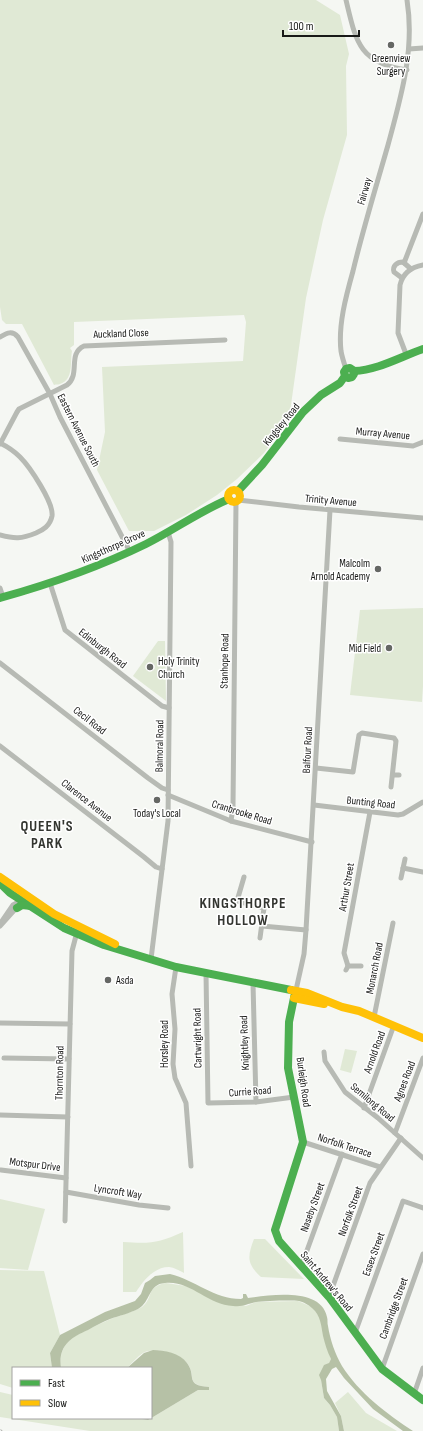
<svg xmlns="http://www.w3.org/2000/svg" width="423" height="1431" font-family="'Sofia Sans Condensed',sans-serif">
<style>
.green{fill:#e0e9d5}
.water{fill:#b6c1a6}
.lines{fill:none;stroke-linecap:round;stroke-linejoin:round}
.street{stroke:#b7bab4;stroke-width:5}
.fast{stroke:#4caf50;stroke-width:8}
.slow{stroke:#ffc107;stroke-width:8}
.rail-casing{stroke:#b8bab6;stroke-width:3}
.rail{stroke:#fff;stroke-width:1.5;stroke-dasharray:4.5;stroke-linecap:butt}
.poi-dot{fill:#656764;stroke:#fff;stroke-width:1.5}
.labels{text-anchor:middle;stroke-width:3;stroke-linejoin:round;paint-order:stroke}
.poi-label{font-size:11px;fill:#181917;stroke:#fff}
.street-label{font-size:11px;fill:#181917;stroke:#fff}
.district-label{font-size:15px;font-weight:bold;letter-spacing:1px;fill:#333530;stroke:#fff}
</style>
<rect width="100%" height="100%" fill="#f5f7f3"/>
<g class="green">
<path d="M0,0H316L340,15L349,54L346,66L347,135L323,220L306,298L289,419L264,453L237,479L217,495L186,515L154,531H129L97,470L105,432L102,367L243,361L246,322L244,315L74,322V345L70,348L72,351C70,361 74,380 60,384C58,385 56,384 54,385L22,324H6L2,320L0,307Z"/>
<path d="M423,608V686L422,702L350,695L360,610Z"/>
<path d="M158,641H165L166,701L133,676Z"/>
<path d="M345,1049L357,1051L351,1073L340,1070Z"/>
<path d="M0,1199L45,1209L28,1270L0,1268Z"/>
<path d="M183,1232L184,1273C180,1271 173,1267 169,1267C154,1267 143,1281 136,1292H123V1242C151,1244 158,1243 183,1232Z"/>
<path d="M254,1239H265L304,1279L261,1277C247,1264 247,1257 254,1239Z"/>
<path d="M0,1270L44,1271L60,1335L50,1353L52,1368H13V1388L0,1384Z"/>
<path d="M166,1283L186,1286L197,1291L246,1306L256,1302L298,1301L312,1307L318,1315L321,1320L323,1335L331,1359L321,1380L324,1398L330,1405L337,1417L339,1431H90L0,1417V1392L13,1395V1418H136L148,1420L198,1390H209V1387C184,1385 197,1375 187,1363C179,1353 154,1347 143,1353C137,1357 132,1363 127,1368H61C58,1344 72,1337 91,1328C100,1324 109,1319 119,1316C126,1313 135,1311 142,1307C154,1298 145,1287 166,1283Z"/>
<path d="M348,1392L366,1413L397,1431H344L341,1416L335,1403Z"/>
</g>
<g class="water">
<path d="M170,1274C195,1280 214,1299 241,1299L243,1298V1294H246L248,1298C270,1295 321,1287 327,1317C328,1320 327,1323 328,1326C330,1339 335,1354 342,1366C359,1393 387,1414 413,1431H403L373,1409L344,1378L336,1367L332,1369L326,1379L327,1391L341,1416L344,1431H339L337,1417L330,1405L324,1398L321,1380L319,1375L324,1365L329,1363L331,1359C327,1351 325,1344 323,1336C321,1325 321,1316 312,1308C309,1305 303,1302 299,1301C291,1300 264,1301 256,1302C246,1304 244,1307 233,1306C208,1305 190,1280 165,1283C148,1284 151,1302 138,1309C130,1313 119,1316 110,1319C102,1322 95,1326 88,1330C70,1338 58,1346 61,1368H52L50,1353L60,1335L105,1312L135,1301L141,1294L145,1283L150,1280L155,1276Z"/>
<path d="M153,1350C164,1350 180,1353 187,1363C197,1376 184,1385 209,1387V1390H198L148,1420L136,1418H151V1368H127L144,1353Z"/>
</g>
<g class="lines">
<g class="street">
<path d="M346,0C356,42 359,63 407,70"/>
<path d="M409,49L423,48"/>
<path d="M404,263L423,214"/>
<path d="M402,278L394,272C392,266 397,262 403,262L411,269"/>
<path d="M0,337C7,333 12,330 18,337L50,394L60,417L130,552"/>
<path d="M406,354L398,333L400,285C403,273 412,267 423,265"/>
<path d="M346,369C344,363 342,357 341,351C338,325 346,296 353,271C363,229 376,187 388,145C401,97 415,50 407,0"/>
<path d="M340,439L413,446L423,442"/>
<path d="M0,444L17,412L19,409L67,385C81,374 67,354 84,346L225,340"/>
<path d="M238,500L299,507L423,518"/>
<path d="M0,535C15,539 21,539 36,533C43,530 50,526 52,516C54,503 30,467 20,457C15,452 8,447 0,443"/>
<path d="M50,583L65,630L153,699L162,706L169,708"/>
<path d="M0,588L3,597"/>
<path d="M0,663L148,778L162,788L168,790"/>
<path d="M0,746L144,857L156,867L162,869"/>
<path d="M316,768L353,772L359,735L362,733L394,738L396,741L391,787"/>
<path d="M393,775H399"/>
<path d="M168,795L231,821L312,842"/>
<path d="M314,805L398,815L403,814L423,802"/>
<path d="M231,821L233,807L236,502"/>
<path d="M403,868L423,872"/>
<path d="M244,877L237,901L264,908L260,938"/>
<path d="M401,878L405,859"/>
<path d="M2,921L13,905L22,900"/>
<path d="M0,926L18,906"/>
<path d="M262,926L306,930"/>
<path d="M151,959L168,821L171,542L168,532"/>
<path d="M348,966L344,953L370,812"/>
<path d="M176,967L172,994L175,1029L173,1064L175,1078L186,1103L191,1166"/>
<path d="M346,970L348,966H361"/>
<path d="M206,973L208,1103L256,1102L294,1097"/>
<path d="M253,983L256,1102"/>
<path d="M296,990L304,954L306,930L330,510"/>
<path d="M374,1017L393,923"/>
<path d="M0,1023L70,1024"/>
<path d="M324,1052L325,1061L345,1092L378,1118L423,1158"/>
<path d="M4,1058L69,1059"/>
<path d="M364,1108L394,1025"/>
<path d="M0,1115L68,1117"/>
<path d="M395,1133L423,1058"/>
<path d="M303,1142L380,1167"/>
<path d="M1,1170L66,1178"/>
<path d="M66,1192L139,1205L168,1208"/>
<path d="M65,1221L72,951L77,932"/>
<path d="M301,1267L342,1154"/>
<path d="M329,1297L370,1183L401,1138"/>
<path d="M355,1333L403,1201L423,1208"/>
<path d="M382,1369L423,1254"/>
<path d="M414,1394L423,1368"/>
</g>
<g class="fast">
<path d="M354,371C378,370 400,357 423,349"/>
<path d="M238,491L262,465L303,412L321,395L340,383L345,376L344,372L346,369L350,368L353,370L354,374L352,377L348,378L345,376"/>
<path d="M0,598C50,584 99,567 146,544C174,530 200,511 229,499"/>
<path d="M0,883L10,893L64,928L104,945L176,967L291,990"/>
<path d="M17,908L22,905L31,906"/>
<path d="M295,993L289,1022L288,1068L303,1142L275,1230L279,1241L329,1297L382,1369L423,1400"/>
</g>
<g class="slow">
<circle cx="234" cy="496" r="6"/>
<path d="M0,877L54,914L115,944"/>
<path d="M291,990L307,993L342,1007L359,1011L423,1038"/>
<path d="M294,998L324,1004"/>
</g>
<g class="rail-casing">
<path id="rail" d="M0,1431H1"/>
</g>
<use href="#rail" class="rail"/>
</g>
<g class="poi-dot">
<circle cx="391" cy="45" r="4"/>
<circle cx="378" cy="569" r="4"/>
<circle cx="389" cy="648" r="4"/>
<circle cx="150" cy="667" r="4"/>
<circle cx="157" cy="800" r="4"/>
<circle cx="108" cy="980" r="4"/>
</g>
<g class="labels">
<g class="poi-label">
<text x="391" y="62">Greenview<tspan x="391" dy="13">Surgery</tspan></text>
<text x="370" y="567" text-anchor="end">Malcolm<tspan x="370" dy="13">Arnold Academy</tspan></text>
<text x="381" y="652" text-anchor="end">Mid Field</text>
<text x="158" y="665" text-anchor="start">Holy Trinity<tspan x="158" dy="13">Church</tspan></text>
<text x="157" y="817">Today's Local</text>
<text x="116" y="984" text-anchor="start">Asda</text>
</g>
<g class="street-label">
<text transform="translate(364 191) rotate(-74)" y="4">Fairway</text>
<text transform="translate(121 333) rotate(-2)" y="4">Auckland Close</text>
<text transform="translate(281 424) rotate(-51)" y="4">Kingsley Road</text>
<text transform="translate(79 430) rotate(63)" y="4">Eastern Avenue South</text>
<text transform="translate(383 433) rotate(5)" y="4">Murray Avenue</text>
<text transform="translate(331 500) rotate(5)" y="4">Trinity Avenue</text>
<text transform="translate(113 546) rotate(-24)" y="4">Kingsthorpe Grove</text>
<text transform="translate(103 648) rotate(38)" y="4">Edinburgh Road</text>
<text transform="translate(224 661) rotate(-89)" y="4">Stanhope Road</text>
<text transform="translate(90 720) rotate(38)" y="4">Cecil Road</text>
<text transform="translate(159 746) rotate(-89)" y="4">Balmoral Road</text>
<text transform="translate(307 750) rotate(-87)" y="4">Balfour Road</text>
<text transform="translate(87 800) rotate(38)" y="4">Clarence Avenue</text>
<text transform="translate(371 802) rotate(6)" y="4">Bunting Road</text>
<text transform="translate(242 812) rotate(17)" y="4">Cranbrooke Road</text>
<text transform="translate(346 887) rotate(-80)" y="4">Arthur Street</text>
<text transform="translate(374 968) rotate(-79)" y="4">Monarch Road</text>
<text transform="translate(197 1038) rotate(-91)" y="4">Cartwright Road</text>
<text transform="translate(244 1043) rotate(-92)" y="4">Knightley Road</text>
<text transform="translate(164 1044) rotate(-90)" y="4">Horsley Road</text>
<text transform="translate(374 1052) rotate(-70)" y="4">Arnold Road</text>
<text transform="translate(59 1073) rotate(-89)" y="4">Thornton Road</text>
<text transform="translate(404 1081) rotate(-69)" y="4">Agnes Road</text>
<text transform="translate(304 1082) rotate(82)" y="4">Burleigh Road</text>
<text transform="translate(250 1091) rotate(-4)" y="4">Currie Road</text>
<text transform="translate(373 1102) rotate(40)" y="4">Semilong Road</text>
<text transform="translate(345 1145) rotate(18)" y="4">Norfolk Terrace</text>
<text transform="translate(35 1164) rotate(7)" y="4">Motspur Drive</text>
<text transform="translate(118 1191) rotate(9)" y="4">Lyncroft Way</text>
<text transform="translate(312 1207) rotate(-70)" y="4">Naseby Street</text>
<text transform="translate(350 1211) rotate(-70)" y="4">Norfolk Street</text>
<text transform="translate(373 1254) rotate(-70)" y="4">Essex Street</text>
<text transform="translate(327 1281) rotate(50)" y="4">Saint Andrew's Road</text>
<text transform="translate(393 1308) rotate(-70)" y="4">Cambridge Street</text>
</g>
<g class="district-label">
<text x="47" y="831">QUEEN'S<tspan x="47" dy="17">PARK</tspan></text>
<text x="243" y="908">KINGSTHORPE<tspan x="243" dy="17">HOLLOW</tspan></text>
</g>
</g>
<rect x="12" y="1367" width="140" height="52" fill="#ffffff" stroke="#a3a3a2"/>
<rect x="20" y="1380" width="20" height="6" fill="#4caf50" stroke="#a3a3a2"/>
<text x="48" y="1387" font-size="12" fill="#181917">Fast</text>
<rect x="20" y="1400" width="20" height="6" fill="#ffc107" stroke="#a3a3a2"/>
<text x="48" y="1407" font-size="12" fill="#181917">Slow</text>
<path d="M283 30v6h76v-6" fill="none" stroke="#181917" stroke-width="2"/>
<text x="289" y="30" font-size="12" fill="#181917" stroke="#ffffff" stroke-width="3" paint-order="stroke">100 m</text>
</svg>
